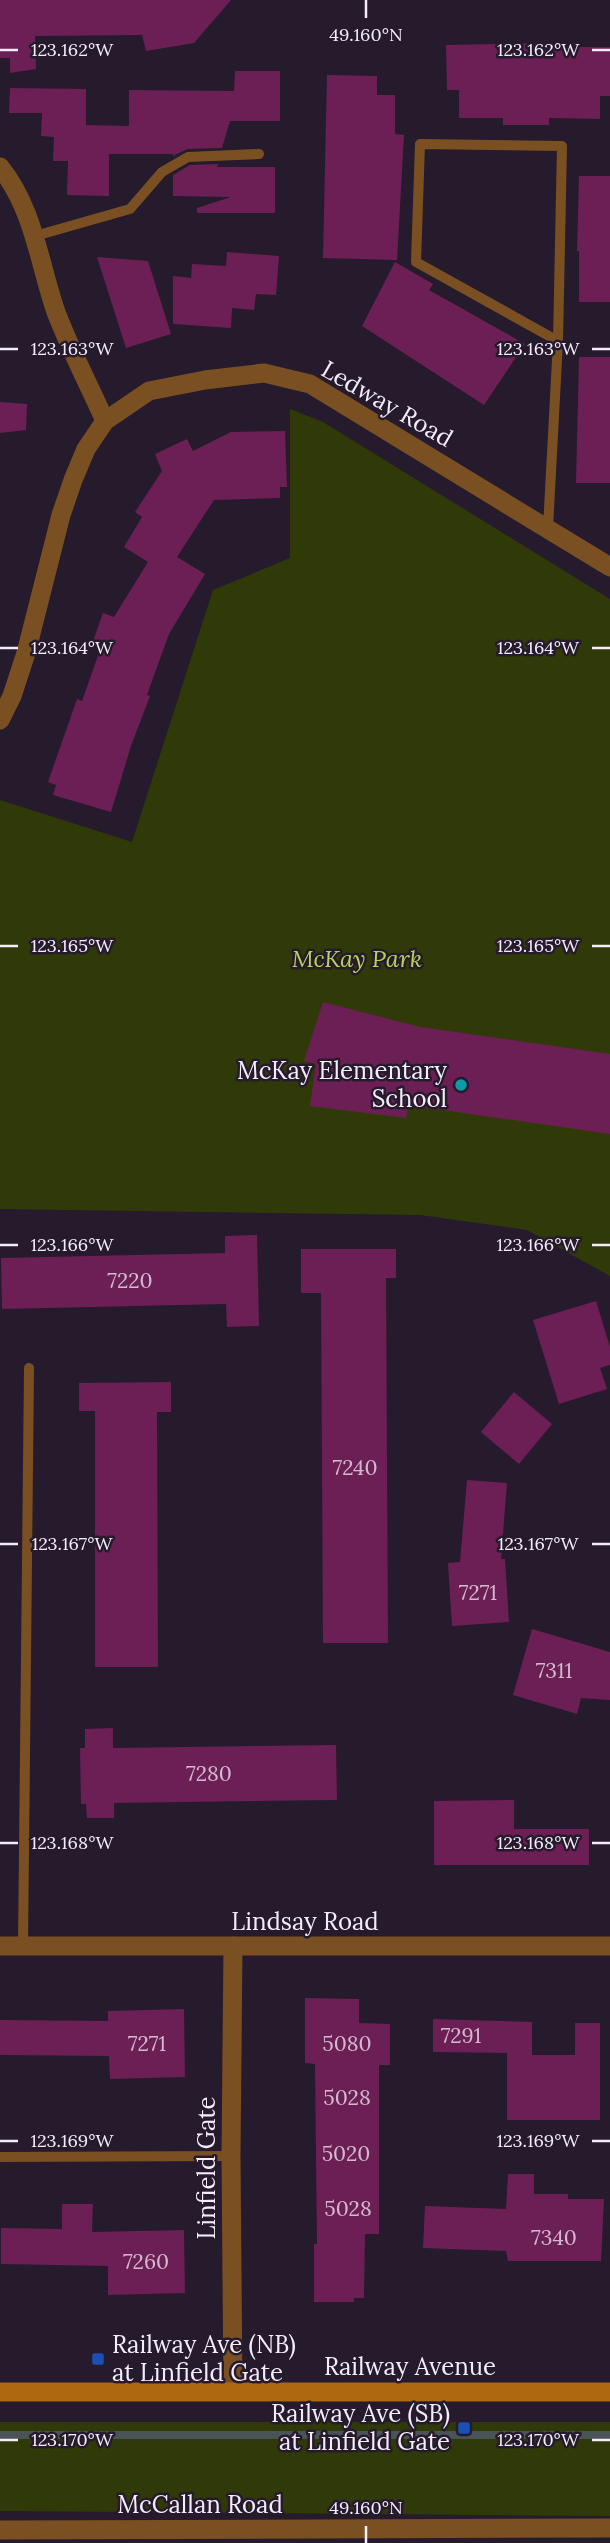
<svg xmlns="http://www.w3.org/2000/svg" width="610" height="2543" font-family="Lora,serif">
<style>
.green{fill:#303a08}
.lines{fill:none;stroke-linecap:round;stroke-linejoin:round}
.stream{stroke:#4a5356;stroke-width:8}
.building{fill:#6c1f55}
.service{stroke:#7a5022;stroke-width:10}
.minor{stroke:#7a5022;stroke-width:19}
.secondary{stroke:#ae6910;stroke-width:19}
.ticks{fill:none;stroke:#f4ecf8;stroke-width:2.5}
.culture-dot{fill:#0f9aa8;stroke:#261a2d;stroke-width:2.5}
.transit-dot{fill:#1a4fb4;stroke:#261a2d;stroke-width:2.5}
.labels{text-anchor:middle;stroke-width:5;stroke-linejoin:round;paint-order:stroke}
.number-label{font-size:21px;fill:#d2b9cf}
.street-label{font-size:24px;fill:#f4ecf8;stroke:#261a2d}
.park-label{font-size:24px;font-style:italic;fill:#b6d354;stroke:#261a2d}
.poi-label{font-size:24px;fill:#f4ecf8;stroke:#261a2d;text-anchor:end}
.ticks-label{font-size:18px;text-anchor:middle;fill:#f4ecf8;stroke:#261a2d;stroke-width:5;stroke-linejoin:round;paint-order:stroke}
</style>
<rect width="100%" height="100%" fill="#261a2d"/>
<g class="green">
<path d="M290,409L323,422L610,599V1276L527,1230L420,1215L0,1209V800L132,842L213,590L290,558Z"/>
<path d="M0,2422H610V2516L0,2511Z"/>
</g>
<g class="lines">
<path class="stream" d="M0,2435H610"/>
</g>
<g class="building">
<path d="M0,0H231L194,43L146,51L142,35L35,36L36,69L10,73V58H0Z"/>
<path d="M547,43V47H610V96H600V119L549,118V125H503V118H459V90H447L446,45Z"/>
<path d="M235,71H280V121H230L222,148L187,149L173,156V154H109V196L67,195L68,161H53L54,137L41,136L42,113H9L10,88L86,89V125L129,126V90L234,91Z"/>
<path d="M327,75L377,76V95H395V134L404,135L397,260L323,258Z"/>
<path d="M218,164L217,167H275V213H197V208L231,197L173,196V175L190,165Z"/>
<path d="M579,176H610V302H579V251H577Z"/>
<path d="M227,252L279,256L276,295L256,294L254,310L232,308L231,328L173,324V276L191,278L192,264L226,266Z"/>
<path d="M97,257L148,261L171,334L126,348Z"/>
<path d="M395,262L433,284L429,290L525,344L484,405L362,326Z"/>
<path d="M579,357H610V483H576Z"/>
<path d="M0,402L27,404L26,430L0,433Z"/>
<path d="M285,431L287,487H280V498L214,500L177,557L205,574L169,634L147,695L150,696L131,746L111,812L53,795L56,785L48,782L77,699L82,701L100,650L91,647L103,613L114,617L148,562L124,547L142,517L135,512L162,471L155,454L187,439L193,451L231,432Z"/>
<path d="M323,1002L420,1027L610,1054V1134L408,1105L406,1118L310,1106L316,1064L304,1061Z"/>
<path d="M257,1235L259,1326L227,1327L226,1304L2,1309L1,1258L225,1253V1236Z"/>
<path d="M301,1249H396V1278H386L388,1643H323L321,1293H301Z"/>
<path d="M596,1301L610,1347V1365L600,1368L607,1389L559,1404L533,1320Z"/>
<path d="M171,1382V1412H157L158,1667H95V1411H79V1383Z"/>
<path d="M514,1392L552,1424L519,1464L481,1432Z"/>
<path d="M467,1480L507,1483L501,1559H505L509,1622L452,1626L448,1563L460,1562Z"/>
<path d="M532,1629L610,1652V1700L581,1698L577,1714L513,1695Z"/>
<path d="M113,1728V1748L336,1745L337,1800L114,1803V1818H87L86,1804H81L80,1748H85V1729Z"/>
<path d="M514,1800V1829H589V1865H434V1801Z"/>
<path d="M305,1998L359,1999V2023L390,2024V2065H379V2234H365L364,2298H354V2302H314V2244H317L315,2064L305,2063Z"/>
<path d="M184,2009L185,2077L110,2079L109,2056L0,2055V2020L108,2021V2011Z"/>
<path d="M433,2019L532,2022V2055H575V2023H600V2120H507V2053L433,2052Z"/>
<path d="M508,2174H534V2194H568V2199H604L601,2261H508L506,2251L423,2248L425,2206L506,2209Z"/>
<path d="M62,2204H93L92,2232L184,2230L185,2293L108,2295V2266L1,2264V2228L62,2229Z"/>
</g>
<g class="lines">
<g class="service">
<path d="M35,236L130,209L162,172L188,157L259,154"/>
<path d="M548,528L558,341L562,146L420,144L416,262L558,341"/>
<path d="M23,1947L29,1368"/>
<path d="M0,2157L231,2156"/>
</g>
<g class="minor">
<path d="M0,167C34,209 39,263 56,312C70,349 89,385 105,421"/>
<path d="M0,720L12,696L26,653L61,515L73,480L86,449L105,421L149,391L205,380L264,373L310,384L610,567"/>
<path d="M0,1946H610"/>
<path d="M233,1946L231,2156L233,2391"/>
<path d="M0,2530L610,2528"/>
</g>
<path class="secondary" d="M0,2392H610"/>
</g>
<path class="ticks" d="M366,0V18M0,50H18M592,50H610M0,349H18M592,349H610M0,648H18M592,648H610M0,946H18M592,946H610M0,1245H18M592,1245H610M0,1544H18M592,1544H610M0,1843H18M592,1843H610M0,2141H18M592,2141H610M0,2440H18M592,2440H610M366,2526V2543"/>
<circle class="culture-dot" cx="461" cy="1085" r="7"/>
<g class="transit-dot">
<rect x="91" y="2352" width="14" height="14" rx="3.5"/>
<rect x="457" y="2421" width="14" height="14" rx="3.5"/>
</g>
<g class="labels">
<g class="number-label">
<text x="130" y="1288">7220</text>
<text x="355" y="1475">7240</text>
<text x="478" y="1600">7271</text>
<text x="554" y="1678">7311</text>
<text x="209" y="1781">7280</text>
<text x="461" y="2043">7291</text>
<text x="147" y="2051">7271</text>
<text x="347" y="2051">5080</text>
<text x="347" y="2105">5028</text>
<text x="346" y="2161">5020</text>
<text x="348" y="2216">5028</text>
<text x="554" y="2245">7340</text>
<text x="146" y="2269">7260</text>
</g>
<g class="street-label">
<text transform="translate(387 404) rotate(30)" y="8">Ledway Road</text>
<text x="305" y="1930">Lindsay Road</text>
<text transform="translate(207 2168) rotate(-90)" y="8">Linfield Gate</text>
<text x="410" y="2375">Railway Avenue</text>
<text x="200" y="2513">McCallan Road</text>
</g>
<g class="park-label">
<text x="357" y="967">McKay Park</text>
</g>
<g class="poi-label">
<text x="447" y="1079">McKay Elementary<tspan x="447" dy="28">School</tspan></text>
<text x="112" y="2353" text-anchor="start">Railway Ave (NB)<tspan x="112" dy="28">at Linfield Gate</tspan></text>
<text x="450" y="2422">Railway Ave (SB)<tspan x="450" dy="28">at Linfield Gate</tspan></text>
</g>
</g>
<g class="ticks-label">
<text x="366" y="41">49.160°N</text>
<text x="538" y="56">123.162°W</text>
<text x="72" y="56">123.162°W</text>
<text x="538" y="355">123.163°W</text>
<text x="72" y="355">123.163°W</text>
<text x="538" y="654">123.164°W</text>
<text x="72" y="654">123.164°W</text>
<text x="538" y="952">123.165°W</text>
<text x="72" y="952">123.165°W</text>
<text x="72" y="1251">123.166°W</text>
<text x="538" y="1251">123.166°W</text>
<text x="72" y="1550">123.167°W</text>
<text x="538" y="1550">123.167°W</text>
<text x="72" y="1849">123.168°W</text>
<text x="538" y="1849">123.168°W</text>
<text x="72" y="2147">123.169°W</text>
<text x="538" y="2147">123.169°W</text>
<text x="72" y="2446">123.170°W</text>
<text x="538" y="2446">123.170°W</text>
<text x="366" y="2514">49.160°N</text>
</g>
</svg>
